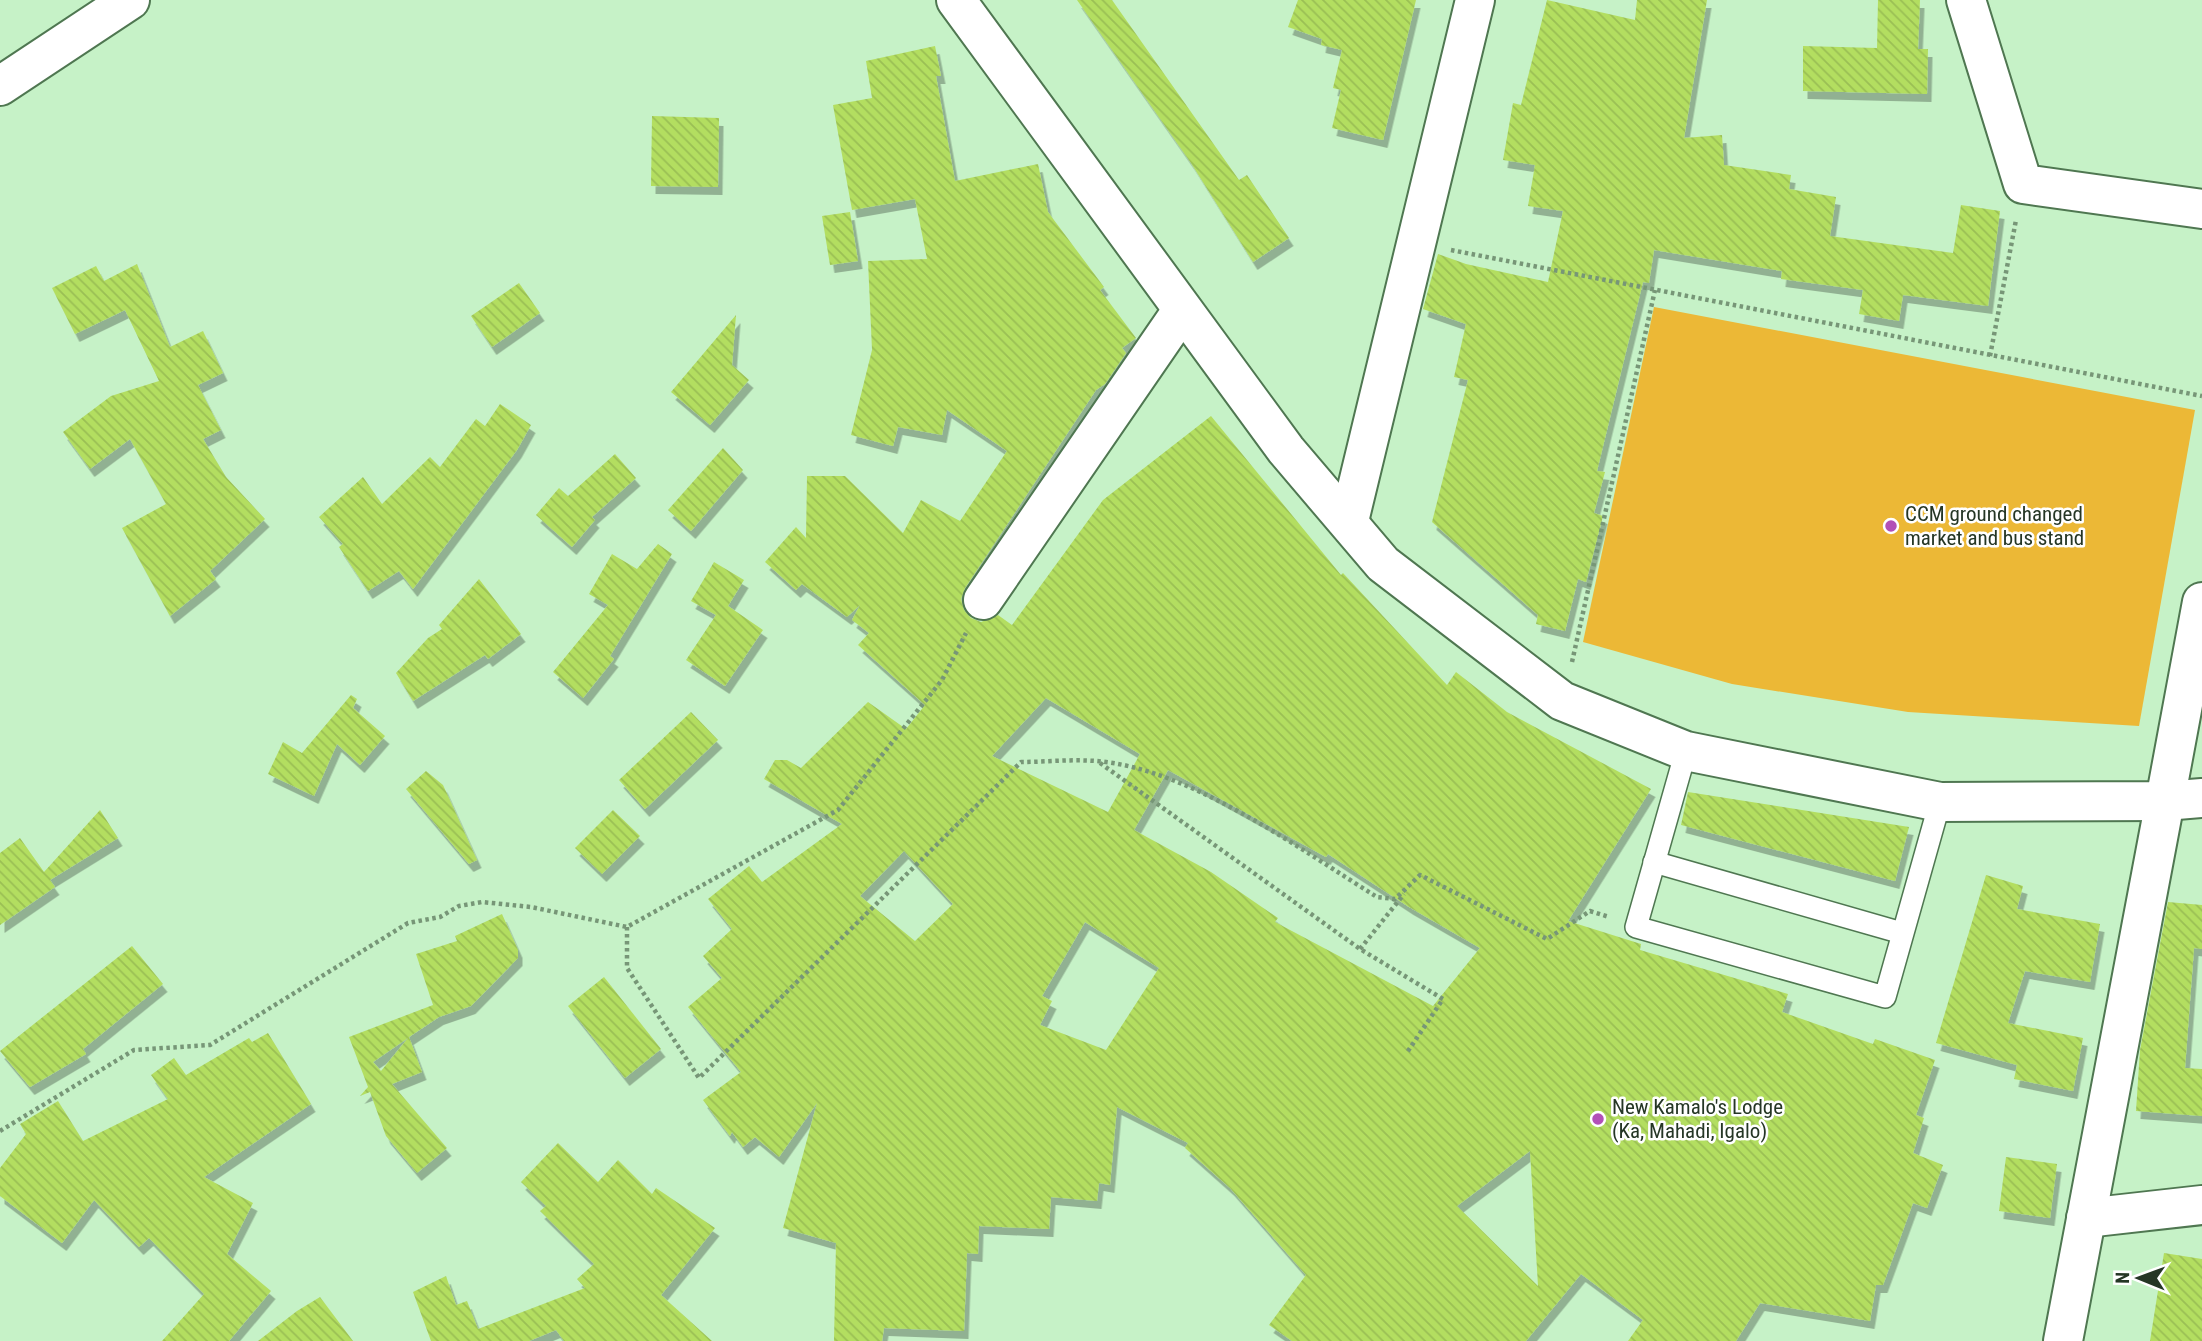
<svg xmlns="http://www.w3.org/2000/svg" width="2202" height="1341" font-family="'Roboto Condensed',sans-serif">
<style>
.park{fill:#ecb836}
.building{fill:url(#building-back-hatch);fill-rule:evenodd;filter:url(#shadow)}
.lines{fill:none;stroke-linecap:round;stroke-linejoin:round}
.service-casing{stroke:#4f7751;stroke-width:24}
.minor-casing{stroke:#4f7751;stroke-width:42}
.tertiary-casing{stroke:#4f7751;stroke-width:42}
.secondary-casing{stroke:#4f7751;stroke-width:42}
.trunk-casing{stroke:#4f7751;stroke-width:42}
.path{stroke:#779677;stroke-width:4.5;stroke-dasharray:3.5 3.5;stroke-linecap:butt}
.service{stroke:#fff;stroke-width:21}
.minor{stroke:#fff;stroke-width:38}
.tertiary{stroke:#fff;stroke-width:38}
.secondary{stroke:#fff;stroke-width:38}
.trunk{stroke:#fff;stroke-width:38}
.poi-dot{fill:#b250b7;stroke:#fff;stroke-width:2.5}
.labels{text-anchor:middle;stroke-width:5;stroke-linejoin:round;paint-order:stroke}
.poi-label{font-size:21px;fill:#253625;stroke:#fff;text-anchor:start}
</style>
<defs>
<pattern id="building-back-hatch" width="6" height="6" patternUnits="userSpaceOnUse" patternTransform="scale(1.75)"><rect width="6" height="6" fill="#b3de61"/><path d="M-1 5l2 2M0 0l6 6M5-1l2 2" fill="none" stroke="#9abf54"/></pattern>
<filter id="shadow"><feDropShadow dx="4.5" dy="8" stdDeviation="0" flood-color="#0004"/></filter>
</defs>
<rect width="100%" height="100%" fill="#c6f2c7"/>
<path class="park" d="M1654,307L2195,410L2139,726L1908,712L1732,684L1583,642Z"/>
<g class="building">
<path d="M1077,0H1112L1239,180L1247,175L1289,238L1253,262L1191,163Z"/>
<path d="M1298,0H1416L1383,140L1332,128L1341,90L1333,88L1342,50L1321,45L1322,39L1288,27Z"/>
<path d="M1547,0L1635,20L1637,0H1707L1684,138L1722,135L1724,165L1791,175L1789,189L1836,197L1830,236L1953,253L1961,205L2000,211L1988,306L1903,295L1899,321L1859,314L1863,290L1781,279L1782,271L1654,250L1649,283L1643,282L1597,471L1605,472L1594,513L1603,516L1586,582L1578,579L1565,631L1536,624L1538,615L1432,522L1468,380L1454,377L1466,324L1423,309L1438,254L1466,264L1548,282L1563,211L1528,206L1535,165L1503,160L1513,103L1521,105Z"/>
<path d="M1878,0H1920L1918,49H1928L1927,94L1803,91V46L1877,48Z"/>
<path d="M935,46L941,76H936L955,181L1038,164L1048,212L1104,287L1100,290L1136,338L1122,348L1126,353L1105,384L1096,390L965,588L961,599L964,610L971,618L981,622L998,615L1012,625L1103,500L1211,416L1341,575L1343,573L1447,685L1456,672L1507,712L1651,789L1568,921L1641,944L1640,950L1788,994L1782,1012L1873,1044L1875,1039L1935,1060L1916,1115L1924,1118L1913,1153L1943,1165L1927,1208L1913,1203L1883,1285H1876L1870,1321L1760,1303L1736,1341H1628L1643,1320L1581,1274L1526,1341H1292L1269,1325L1306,1275L1230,1188L1185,1148L1188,1143L1117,1107L1110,1185L1099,1183L1097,1201L1051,1197L1049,1229L979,1226L978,1254L967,1253L964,1331L884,1328L882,1341H834L836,1243L783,1228L817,1103L779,1157L755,1137L743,1147L732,1132L730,1136L703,1100L741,1072L688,1007L722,978L703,956L732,929L708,899L749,866L762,882L842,824L764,779L775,760H787L801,768L868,702L906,729L925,705L858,645L869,633L852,620L860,605L847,617L802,584L796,590L765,562L796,527L806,538L807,476H845L903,533L921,500L960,521L1007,451L947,410L942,435L898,427L893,446L851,435L872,350L868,261L927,259L915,199L852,210L833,105L872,98L866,61ZM1046,698L1140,754L1108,812L992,756ZM1168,770L1326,857L1328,854L1409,907L1480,948L1433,1006L1275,922L1278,918L1211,872L1134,830ZM904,851L953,904L915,941L860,896ZM1085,922L1159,968L1106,1050L1040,1025L1052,1001L1042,996ZM1530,1151L1538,1286L1457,1206Z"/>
<path d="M652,116L719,118L718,187L651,186Z"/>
<path d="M850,212L858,261L830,265L822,216Z"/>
<path d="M137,264L170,347L203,331L223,373L198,385L221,430L203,439L226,477L265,519L210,571L216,579L170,616L122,528L166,504L130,439L90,469L63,432L111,396L159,381L125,310L75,334L52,288L96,266L104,281Z"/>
<path d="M519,283L540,313L492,347L471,316Z"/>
<path d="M736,315L732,365L749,380L710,425L671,392Z"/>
<path d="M500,404L531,425L517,450L413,589L399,571L368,591L339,547L343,544L319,517L363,477L382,504L430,457L440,467L476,419L485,426Z"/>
<path d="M723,448L743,470L691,531L668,510Z"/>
<path d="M615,454L636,478L592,517L595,520L572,547L536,515L559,488L568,496Z"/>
<path d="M658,544L672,554L610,656L614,659L583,698L553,672L608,605L589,594L612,554L637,569Z"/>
<path d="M714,562L744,580L728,606L763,630L725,686L686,660L716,615L691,601Z"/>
<path d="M479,579L521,634L488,659L485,655L413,701L396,673L428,638L442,629L439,625Z"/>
<path d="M351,695L357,699L353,708L385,736L360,765L337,744L314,796L268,774L283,742L302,753Z"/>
<path d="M691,712L718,740L645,809L619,780Z"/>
<path d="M426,771L443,785L477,860L469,864L406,789Z"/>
<path d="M1688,792L1909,827L1895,881L1681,825Z"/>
<path d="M100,810L118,838L50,880L55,887L0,925V853L20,838L44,872Z"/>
<path d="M613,810L640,836L602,874L575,848Z"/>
<path d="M1986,875L2023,886L2017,909L2100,924L2090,982L2025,971L2008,1023L2083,1038L2073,1091L2014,1079L2017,1065L1936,1043Z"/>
<path d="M2168,902L2202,905V949L2194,948L2185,1068L2202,1069V1116L2136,1111L2140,1050Z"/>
<path d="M502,914L518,950V958L471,1006L439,1017L409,1037L422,1072L392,1084L447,1148L417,1173L386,1136L370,1092L360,1096L368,1087L349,1037L433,1005L416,954L457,941L455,936ZM408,1038L381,1071L373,1062Z"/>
<path d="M132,946L163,984L83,1049L86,1054L30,1087L0,1051Z"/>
<path d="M604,977L661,1049L625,1078L568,1006Z"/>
<path d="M268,1033L311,1104L204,1177L253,1203L227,1254L271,1291L229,1341H162L204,1294L149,1238L139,1247L94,1200L62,1243L0,1196V1168L26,1134L20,1124L58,1101L83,1141L168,1099L151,1075L174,1058L186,1075L249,1038L252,1042Z"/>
<path d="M558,1143L598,1182L618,1160L652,1194L656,1188L715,1228L661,1295L712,1341H564L556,1330L529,1341H431L413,1292L446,1276L456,1305L467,1301L478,1329L585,1288L577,1279L594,1264L540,1211L546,1206L521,1182Z"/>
<path d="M2006,1157L2057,1164L2050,1218L1999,1211Z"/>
<path d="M2164,1253L2202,1259V1341H2150Z"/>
<path d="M320,1297L353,1341H258L297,1311Z"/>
</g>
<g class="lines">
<g class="service-casing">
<g id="service">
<path d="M1686,751L1636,927L1885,997L1940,802"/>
<path d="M1654,862L1902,933"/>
</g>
</g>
<g class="minor-casing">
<g id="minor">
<path d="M1966,0L2023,184L2202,209"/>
<path d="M983,600L1181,312"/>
<path d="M2165,801L2202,602"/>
<path d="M2086,1218L2202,1205"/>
</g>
</g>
<g class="tertiary-casing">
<path id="tertiary" d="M2063,1341L2165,801"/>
</g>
<g class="secondary-casing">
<path id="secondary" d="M1349,521L1475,0"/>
</g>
<g class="trunk-casing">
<g id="trunk">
<path d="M956,0L1286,450L1383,564L1562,701L1686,751L1940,802L2165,801L2202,798"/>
<path d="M0,86L130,0"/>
</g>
</g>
<g class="path">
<path d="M1451,250L2202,396"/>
<path d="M1990,356L2016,220"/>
<path d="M1572,662L1655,290"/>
<path d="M1100,763L1360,949L1443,999L1406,1054"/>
<path d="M627,927V968L699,1078L1021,762C1045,762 1071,759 1096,761C1189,768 1298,848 1377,897L1395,899L1420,875L1547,939L1590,911L1609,917"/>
<path d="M1360,949L1404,894"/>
<path d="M0,1131L134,1050L210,1045L408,923L440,917L459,906L482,902L531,907L627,927L838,810L942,680L966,633"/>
</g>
<use href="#service" class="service"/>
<use href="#minor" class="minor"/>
<use href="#tertiary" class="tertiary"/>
<use href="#secondary" class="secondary"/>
<use href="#trunk" class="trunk"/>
</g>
<g class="poi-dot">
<circle cx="1891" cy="526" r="7"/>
<circle cx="1598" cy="1119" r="7"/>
</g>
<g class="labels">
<g class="poi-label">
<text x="1905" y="521">CCM ground changed<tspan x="1905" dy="24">market and bus stand</tspan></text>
<text x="1612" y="1114">New Kamalo's Lodge<tspan x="1612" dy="24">(Ka, Mahadi, Igalo)</tspan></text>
</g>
</g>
<g transform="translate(2139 1278) rotate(271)" stroke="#ffffff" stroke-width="5" paint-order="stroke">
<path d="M0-5L12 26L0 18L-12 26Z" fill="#253625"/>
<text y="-10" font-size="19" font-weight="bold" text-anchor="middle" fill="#253625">N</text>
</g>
</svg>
